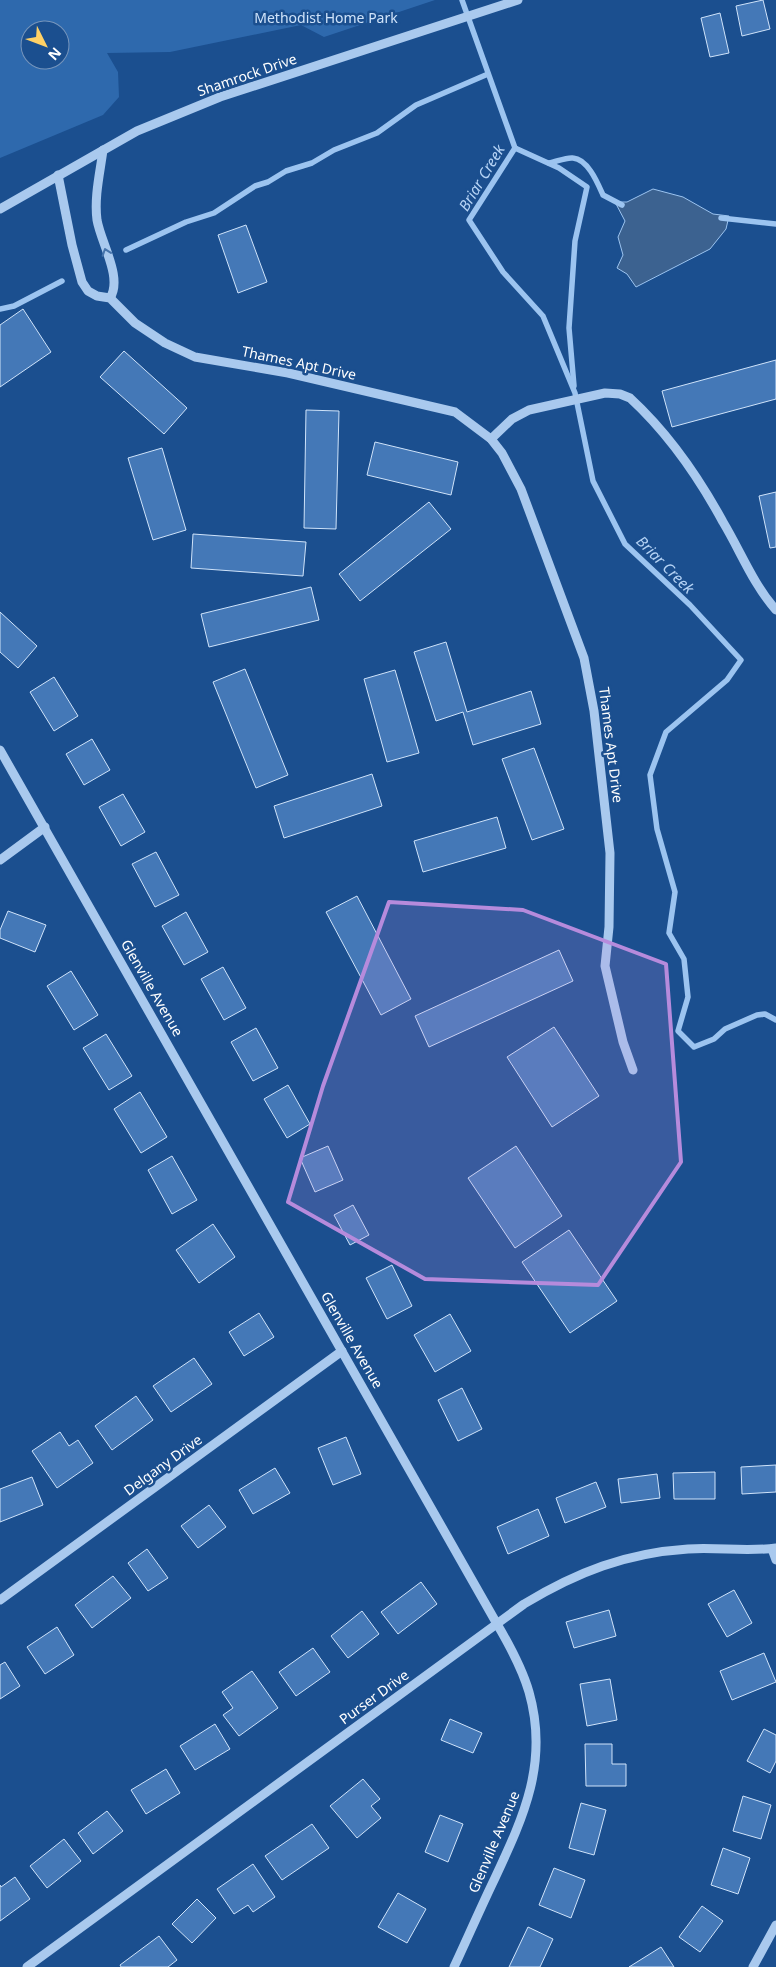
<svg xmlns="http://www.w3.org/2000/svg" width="776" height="1967" font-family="'Noto Sans',sans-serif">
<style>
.green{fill:#2e69ad;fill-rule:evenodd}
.water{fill:#3c6290;stroke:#9cc4f0}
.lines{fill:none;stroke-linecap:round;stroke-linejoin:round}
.stream{stroke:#9cc4f0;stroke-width:5.5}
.building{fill:#4478b7;stroke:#cfe3fa}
.minor{stroke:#a9c9ee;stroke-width:9}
.oneway{stroke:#4674ac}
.marked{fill:#b68bdc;fill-opacity:0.2;stroke:#b68bdc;stroke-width:4;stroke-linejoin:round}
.labels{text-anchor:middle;stroke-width:5;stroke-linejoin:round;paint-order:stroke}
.park-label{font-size:14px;fill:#cfe3fa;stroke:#1b4f8f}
.street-label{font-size:14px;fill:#fff;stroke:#1b4f8f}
.water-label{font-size:15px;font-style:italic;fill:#b5d3f5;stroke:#1b4f8f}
</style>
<rect width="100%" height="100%" fill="#1b4f8f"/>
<path class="green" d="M0,0H435L324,37L301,25L170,52L107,53L118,72L119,97L103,115L0,158ZM30,30H60V60H30Z"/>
<path class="water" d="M653,189L683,197L713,214L729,216L726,229L710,249L636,287L627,274L617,268L623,255L618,237L625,221L615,202H627Z"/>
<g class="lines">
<g class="stream">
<path d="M462,0L515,148"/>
<path d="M515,148L469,220L503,272L543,316L575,393L593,481L625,544L690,605L741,660L727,680L666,732L650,775L657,829L675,892L669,933L684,959L688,997L678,1031L694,1047L714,1039L725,1029L757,1015L765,1014L776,1020"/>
<path d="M515,148L559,168L587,187L575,241L569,328L574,386"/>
<path d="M549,163C556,162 566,157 573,158C588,159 598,184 603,195L622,205"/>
<path d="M721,218L776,224"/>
<path d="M126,250L186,222L214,213L255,186L268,182L286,171L312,163L334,150L377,133L416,105L488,74"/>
<path d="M0,309L14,306L62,281"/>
</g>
</g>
<g class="building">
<path d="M763,0L770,29L742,36L736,6Z"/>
<path d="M720,13L729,53L710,57L701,18Z"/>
<path d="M246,225L267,282L238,293L218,235Z"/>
<path d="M23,309L51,352L0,387V325Z"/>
<path d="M124,351L187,408L164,434L100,377Z"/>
<path d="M776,360V399L672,427L662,391Z"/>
<path d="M306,410L339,411L336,529L304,528Z"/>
<path d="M375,442L458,462L451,495L367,475Z"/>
<path d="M162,448L186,530L153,540L128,458Z"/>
<path d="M776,492V547L770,548L759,496Z"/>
<path d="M429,502L451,529L360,601L339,574Z"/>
<path d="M193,534L306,542L303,576L191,568Z"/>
<path d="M311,587L319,620L209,647L201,614Z"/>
<path d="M0,612L37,646L18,668L0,652Z"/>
<path d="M446,642L467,712L531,691L541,724L473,745L463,712L436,721L414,652Z"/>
<path d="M245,669L288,775L256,788L213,682Z"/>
<path d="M395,670L419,753L387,762L364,679Z"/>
<path d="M54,677L78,716L54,731L30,692Z"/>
<path d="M92,739L110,770L84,785L66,754Z"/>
<path d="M534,748L564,829L532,840L502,759Z"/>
<path d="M372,774L382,806L284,838L274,806Z"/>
<path d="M123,794L145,832L121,846L99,807Z"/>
<path d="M497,817L506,848L423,872L414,841Z"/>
<path d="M156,852L179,895L155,907L132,864Z"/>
<path d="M357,896L411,999L381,1015L326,912Z"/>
<path d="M8,911L46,925L35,952L0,938V930Z"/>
<path d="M186,912L208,952L184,965L162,926Z"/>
<path d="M559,950L573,981L429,1047L415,1016Z"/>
<path d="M223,967L246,1008L224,1020L201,979Z"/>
<path d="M71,971L98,1015L74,1030L47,986Z"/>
<path d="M554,1027L599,1096L552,1127L507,1057Z"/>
<path d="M256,1028L278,1068L253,1081L231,1042Z"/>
<path d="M106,1034L132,1076L109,1090L83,1048Z"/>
<path d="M288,1085L310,1124L287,1138L264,1099Z"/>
<path d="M140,1092L167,1137L141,1153L114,1109Z"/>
<path d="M328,1146L343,1180L315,1192L300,1158Z"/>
<path d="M516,1146L562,1216L515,1248L468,1178Z"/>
<path d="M172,1156L197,1200L172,1214L148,1170Z"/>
<path d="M353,1205L369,1235L350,1245L334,1215Z"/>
<path d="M213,1224L235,1257L199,1283L176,1250Z"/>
<path d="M569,1230L617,1301L570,1333L522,1262Z"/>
<path d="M392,1265L412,1306L387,1319L366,1278Z"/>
<path d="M259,1313L274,1337L244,1356L229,1332Z"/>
<path d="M450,1314L471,1351L435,1372L414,1335Z"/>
<path d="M194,1358L212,1384L171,1412L153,1386Z"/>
<path d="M462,1388L482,1429L458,1441L438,1400Z"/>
<path d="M136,1396L153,1420L112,1450L95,1426Z"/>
<path d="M60,1432L69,1446L78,1440L93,1463L57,1488L32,1451Z"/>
<path d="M346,1437L361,1474L333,1485L318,1448Z"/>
<path d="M776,1465V1492L742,1494L741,1467Z"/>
<path d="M275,1468L290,1493L253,1514L239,1490Z"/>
<path d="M715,1472V1499H674L673,1473Z"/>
<path d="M657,1474L660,1498L621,1503L618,1479Z"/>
<path d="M32,1477L43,1505L0,1522V1489Z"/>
<path d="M596,1482L606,1507L565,1523L556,1498Z"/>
<path d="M209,1505L226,1527L198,1548L181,1526Z"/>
<path d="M538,1509L549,1536L508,1554L497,1527Z"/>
<path d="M147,1549L168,1578L148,1591L128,1563Z"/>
<path d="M113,1576L131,1598L92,1628L75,1605Z"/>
<path d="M421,1582L437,1604L398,1634L381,1612Z"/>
<path d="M734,1590L752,1623L727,1637L708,1604Z"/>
<path d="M609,1610L616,1636L574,1648L566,1622Z"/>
<path d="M362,1611L379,1634L348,1658L331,1636Z"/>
<path d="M57,1627L74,1655L45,1674L27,1647Z"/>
<path d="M313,1648L330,1672L296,1696L279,1672Z"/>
<path d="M764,1653L776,1682L732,1700L720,1671Z"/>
<path d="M5,1662L20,1686L0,1699V1665Z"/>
<path d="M252,1671L278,1708L239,1736L223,1715L233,1708L222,1692Z"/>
<path d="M610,1679L617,1720L587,1726L580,1684Z"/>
<path d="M450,1719L482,1733L473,1753L441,1740Z"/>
<path d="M215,1724L230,1749L195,1770L180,1746Z"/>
<path d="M764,1729L776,1735V1761L770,1773L747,1761Z"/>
<path d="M585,1744H612V1764H626V1786H586Z"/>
<path d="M166,1769L180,1793L146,1814L131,1790Z"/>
<path d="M363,1779L380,1799L371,1806L381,1818L357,1838L330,1806Z"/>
<path d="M743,1796L771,1805L761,1839L733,1831Z"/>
<path d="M581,1803L606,1810L594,1855L569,1848Z"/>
<path d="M107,1811L123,1831L93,1854L78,1833Z"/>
<path d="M440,1815L463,1824L448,1862L425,1852Z"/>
<path d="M312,1824L329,1848L282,1880L265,1856Z"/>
<path d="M64,1839L81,1861L47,1888L30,1866Z"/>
<path d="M723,1848L750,1858L738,1894L711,1885Z"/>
<path d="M253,1864L275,1897L253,1912L248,1905L234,1914L217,1889Z"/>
<path d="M554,1868L585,1880L571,1918L539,1905Z"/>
<path d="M15,1877L30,1899L0,1921V1885L1,1887Z"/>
<path d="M398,1893L426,1909L407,1943L378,1927Z"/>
<path d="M197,1899L216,1918L192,1943L172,1924Z"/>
<path d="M702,1906L723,1921L700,1952L679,1937Z"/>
<path d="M528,1927L553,1939L540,1967H509Z"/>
<path d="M159,1936L177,1960L168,1967H121L120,1965Z"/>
<path d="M661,1947L674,1967H629Z"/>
</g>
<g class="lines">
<g class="minor">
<path d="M103,150C100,173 94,197 97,220C101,243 123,278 110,298"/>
<path d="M58,175L72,245L82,282L88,291L97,296L110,298L135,323L165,343L195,357L288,373L455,412L491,439L502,453L521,489L584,658L594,711L610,853L609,927L605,966L623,1042L633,1070"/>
<path d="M0,209L137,131L220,97L518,0"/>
<path d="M491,439L512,419L529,410L605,393L620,394L630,398C668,433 698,476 723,522C741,552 753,584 776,610"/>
<path d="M0,750L497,1624C510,1646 522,1668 529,1692C549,1762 524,1816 495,1878C481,1907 468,1937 454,1967"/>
<path d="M0,860L45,827"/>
<path d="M772,1549L776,1560"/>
<path d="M0,1600L342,1351"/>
<path d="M27,1967L524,1604C577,1572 626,1553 688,1549C717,1547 747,1552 776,1548"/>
<path d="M753,1967L776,1925"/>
</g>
</g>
<defs><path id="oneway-chevron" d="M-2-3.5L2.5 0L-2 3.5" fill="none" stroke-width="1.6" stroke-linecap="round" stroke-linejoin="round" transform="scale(1.25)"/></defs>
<use class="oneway" href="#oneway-chevron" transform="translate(106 252) rotate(-109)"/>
<path class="marked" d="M389,902L523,910L666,964L681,1162L598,1285L425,1279L288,1202L323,1086Z"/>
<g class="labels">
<g class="park-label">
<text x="326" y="23">Methodist Home Park</text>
</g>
<g class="street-label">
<text transform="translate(247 75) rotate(-19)" y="5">Shamrock Drive</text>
<text transform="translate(299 363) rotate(12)" y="5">Thames Apt Drive</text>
<text transform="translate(611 745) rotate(83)" y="5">Thames Apt Drive</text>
<text transform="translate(152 988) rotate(60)" y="5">Glenville Avenue</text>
<text transform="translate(352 1340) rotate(60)" y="5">Glenville Avenue</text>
<text transform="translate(163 1465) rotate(-36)" y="5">Delgany Drive</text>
<text transform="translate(374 1697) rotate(-36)" y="5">Purser Drive</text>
<text transform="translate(494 1842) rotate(-67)" y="5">Glenville Avenue</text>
</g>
<g class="water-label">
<text transform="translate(482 178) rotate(-59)" y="5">Briar Creek</text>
<text transform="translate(665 565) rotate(45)" y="5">Briar Creek</text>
</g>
</g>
<g transform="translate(45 45) rotate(132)"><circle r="24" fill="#1b4f8f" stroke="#7695bc"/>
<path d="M0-4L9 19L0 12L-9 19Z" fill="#ffd166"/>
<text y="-8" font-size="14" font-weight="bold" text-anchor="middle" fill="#ffffff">N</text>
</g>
</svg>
